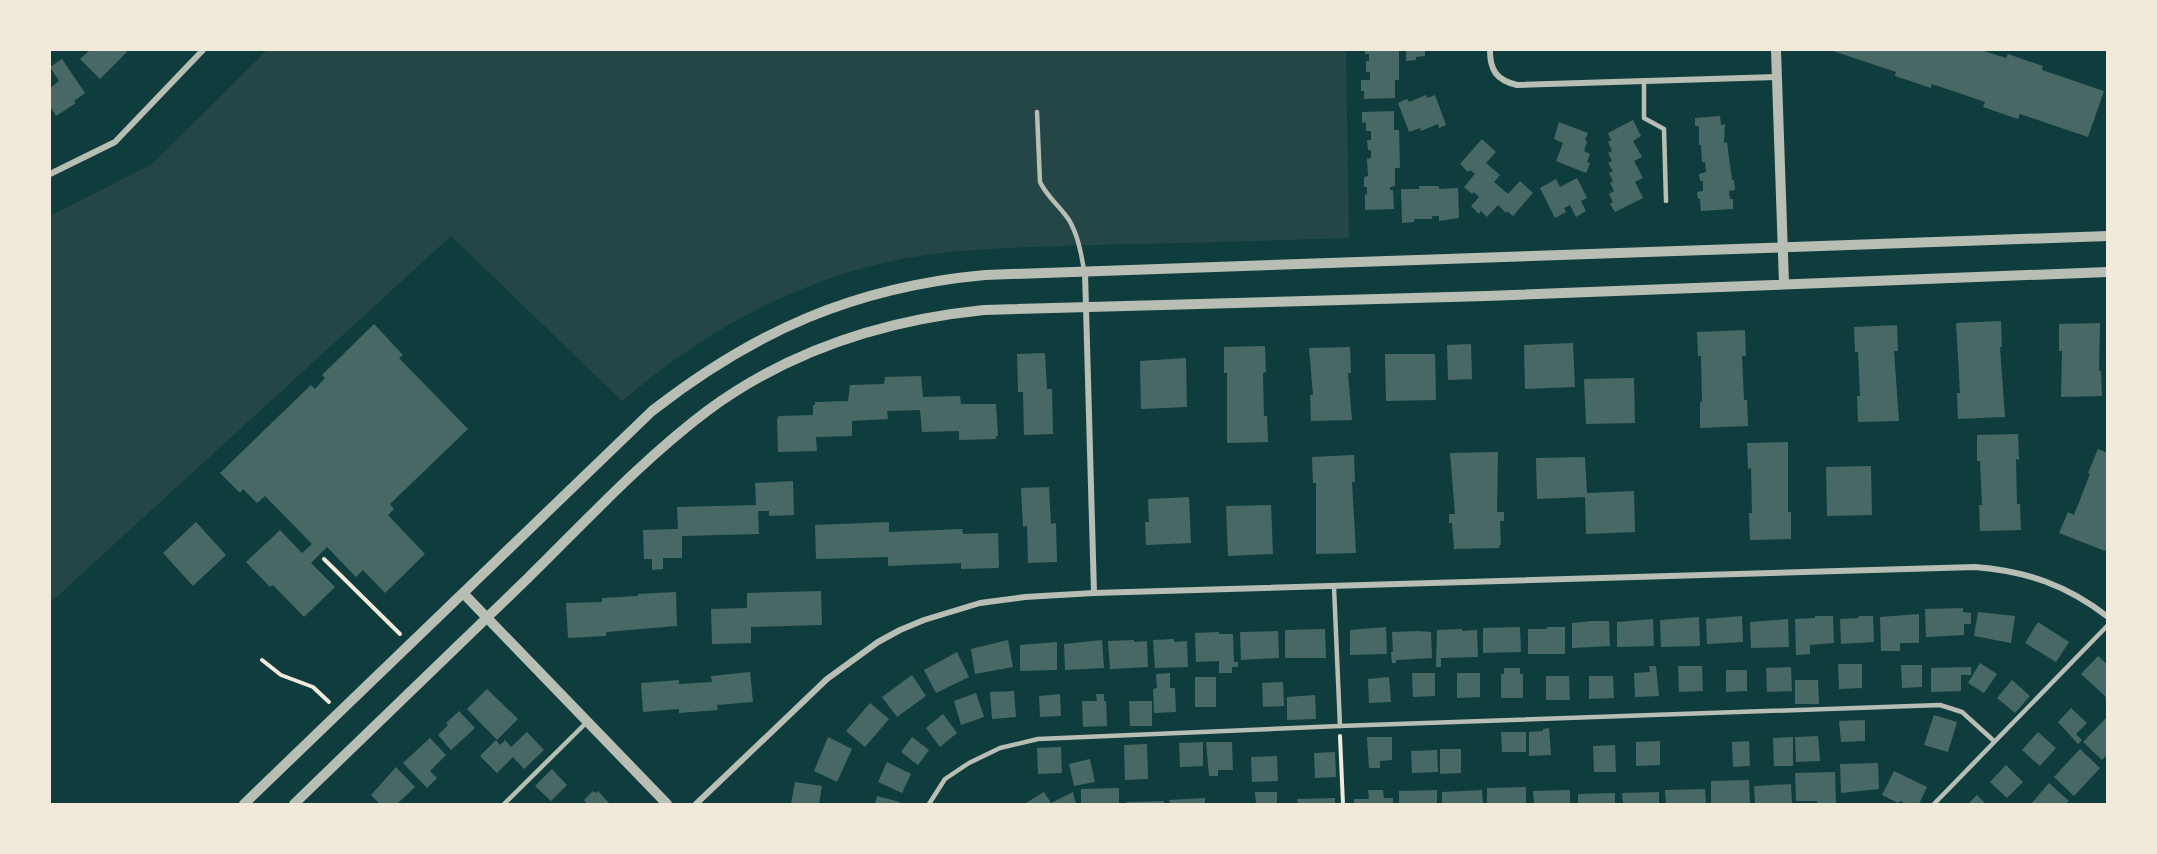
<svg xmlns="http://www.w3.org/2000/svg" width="2157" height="854" font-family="'DM Sans',sans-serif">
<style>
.green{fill:#244646}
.building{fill:#486865}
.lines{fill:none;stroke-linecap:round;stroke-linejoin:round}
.path{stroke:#f1e9da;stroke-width:4}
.service{stroke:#b8beb3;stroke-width:4.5}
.minor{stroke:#b8beb3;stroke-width:6}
.tertiary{stroke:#b8beb3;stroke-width:10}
</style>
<rect width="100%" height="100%" fill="#0f3d3e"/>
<path class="green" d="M267,50H1346L1349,238C1263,241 1177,243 1091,245C1010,248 931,247 853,271C764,298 692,342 622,401L451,236L50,603V216L152,164Z"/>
<g class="building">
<path d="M90,50H124L127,52L100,79L80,59Z"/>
<path d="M1365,50H1399V80H1395V98L1364,99V91H1361V80H1370V72H1366V61H1369V54H1365Z"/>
<path d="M1406,50H1425V56L1416,57V60L1406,61Z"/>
<path d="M1830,50H1985L1984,51L2006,58L2008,54L2043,66L2042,70L2104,91L2088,137L2020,114L2018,119L1983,107L1985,102L1932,84L1931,88L1895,76L1896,72Z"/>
<path d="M62,59L85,93L74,101L76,103L56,116L50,106V88L59,81L50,67Z"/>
<path d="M1426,95L1427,98L1435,95L1446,125L1439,128L1438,124L1421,131L1420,128L1409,132L1398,103L1407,99L1409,102Z"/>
<path d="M1394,111V130H1399L1400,168H1395V186L1390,187V190H1393L1394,209L1365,210V194L1367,195V187H1364V177L1368,176L1367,159L1371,158V150H1368L1367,140H1371V131H1366V122L1362,123V112Z"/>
<path d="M1720,116L1721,125L1725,124L1724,143L1727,142L1732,180H1734L1735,190L1729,191L1730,199H1733V209L1701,211L1700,199H1698L1697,192L1703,191V181H1700L1699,174L1706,172L1705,162H1702L1701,145H1699V126H1695V118Z"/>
<path d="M1633,120L1641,136L1633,141L1642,157L1634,161L1643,178L1635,182L1643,198L1615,212L1610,204L1613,202L1609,194L1614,191L1610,183L1613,181L1609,173L1613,171L1608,163L1612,161L1608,153L1612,151L1608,142L1611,140L1608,133Z"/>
<path d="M1559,122L1588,133L1585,140L1587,142L1584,151L1590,154L1587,162L1590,163L1586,173L1556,161L1563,143L1554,139Z"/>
<path d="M1482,139L1496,152L1486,163L1500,175L1494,182L1508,194L1520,181L1533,193L1513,216L1507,211L1506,213L1498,205L1487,217L1481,211L1479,214L1471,206L1479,197L1474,192L1472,194L1464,187L1475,174L1470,170L1468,172L1460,164Z"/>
<path d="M1577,178L1587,198L1581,201L1586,211L1576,217L1570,205L1564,208L1566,212L1555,218L1540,188L1556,179L1560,187Z"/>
<path d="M1419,186H1439V189L1458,188L1459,218L1439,221V216H1432V219H1414V222L1402,223L1401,189H1419Z"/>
<path d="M2001,321L2002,347H2000L2005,417L1958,419L1957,393H1960L1956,323Z"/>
<path d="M2100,323L2099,371H2101L2102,396L2061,397L2062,351H2059V324Z"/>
<path d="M374,324L403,355L399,358L468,429L390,504L394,509L388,515L425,554L385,593L363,570L356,577L327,547L311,563L335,587L304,617L273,585L270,587L246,562L280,530L302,553L312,544L265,496L257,503L243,489L240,493L220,473L311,385L315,389L325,378L322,375Z"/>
<path d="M1897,325L1898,351H1894L1899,421L1858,422L1857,396H1860L1858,352H1855L1854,327Z"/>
<path d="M1745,330L1746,356H1742L1744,400H1747L1748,426L1700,428V402H1702L1701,356H1698L1697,332Z"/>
<path d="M1573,343L1575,387L1525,389L1524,345Z"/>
<path d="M1471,344L1472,379L1448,380L1447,345Z"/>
<path d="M1265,346L1266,372L1263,373L1264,416H1267L1268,442L1227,443V373H1224V347Z"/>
<path d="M1350,347L1351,373H1348L1352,420L1311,421L1310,395H1313L1309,348Z"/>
<path d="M1045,353L1047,389H1052L1053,434L1024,435L1023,392H1018L1017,354Z"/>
<path d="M1385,354H1435L1436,400L1386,401Z"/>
<path d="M1186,358L1187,407L1141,409L1140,361Z"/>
<path d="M921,376L923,397L960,396L961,404H996L998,436H996V439L959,440V431L922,432L920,410L887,411L888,419L852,421V436L816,437L817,451L778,452L777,419L779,416L813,415V405H815V402L848,401L850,385L884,384L885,377Z"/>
<path d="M1634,378L1635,423L1586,424L1584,379Z"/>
<path d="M2018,434L2019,460L2016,459L2017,504H2020L2021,530L1980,531L1979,505H1982L1980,461H1977V435Z"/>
<path d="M1788,442V512H1791V539L1750,540L1749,513H1752L1751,468L1748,469L1747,443Z"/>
<path d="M2098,449L2108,453V545L2105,551L2059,533L2068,512L2074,515L2090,474L2088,473Z"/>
<path d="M1498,452L1497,512H1504V521H1500L1501,545H1499V548L1454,549L1452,523H1449V514H1455L1450,453Z"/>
<path d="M1354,455L1355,482H1352L1356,553L1316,554V483H1313L1312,457Z"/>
<path d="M1585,457L1587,493L1634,491L1635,532L1586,534L1585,497L1537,499L1536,458Z"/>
<path d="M1871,466L1872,515L1827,516L1826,467Z"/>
<path d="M793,481L794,515L769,516V511H758L759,534L682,536V558H663V569L652,570V559H644L643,530L678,529L677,507L756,505L755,483Z"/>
<path d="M1049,487L1051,524L1056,523L1057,562L1028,563L1027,526L1023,527L1021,488Z"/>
<path d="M1189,497L1191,543L1146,545L1145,522H1149L1148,499Z"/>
<path d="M1271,505L1273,554L1228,556L1226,506Z"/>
<path d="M196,522L226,555L193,586L163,553Z"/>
<path d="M889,522V532L962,529L963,534L998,533L999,566L998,568L961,569V563L888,566V557L816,559L815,525Z"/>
<path d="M821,591L822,625L751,627V643L712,644L711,609L747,608V593Z"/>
<path d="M676,592L677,626L606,632V636L568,638L566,603L602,602V598L638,596V594Z"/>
<path d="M1963,608V612L1971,613V624H1964V635L1926,637L1925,609Z"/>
<path d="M1978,612L2015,616L2011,643L1974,636Z"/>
<path d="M1919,614V643H1900V651H1881L1880,617Z"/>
<path d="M1742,616L1743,642L1707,644L1706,619Z"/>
<path d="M1815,616H1833L1834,643L1810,645V654L1796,655L1795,619L1815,618Z"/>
<path d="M1858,616H1873L1874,642L1841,644L1840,619L1859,618Z"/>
<path d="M1699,617L1700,646L1661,647L1660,620Z"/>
<path d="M1653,619L1654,646L1617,647V622Z"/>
<path d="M1788,619L1789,647L1751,648L1750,622Z"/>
<path d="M1592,621H1609L1610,646L1572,648V623Z"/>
<path d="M2038,622L2069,642L2056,662L2025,643Z"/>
<path d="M1386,627L1387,654L1350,655V630Z"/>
<path d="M1520,627L1521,652L1483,653V628Z"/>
<path d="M1547,627H1565V654H1528V629H1547Z"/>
<path d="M1325,629L1326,658H1285V630Z"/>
<path d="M1462,629V631L1477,630L1478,657L1441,658V667H1436L1437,630Z"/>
<path d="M1278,631L1279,658L1241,660L1240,632Z"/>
<path d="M1418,631L1431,632L1432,658L1396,660V663H1392L1391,652H1393L1392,632Z"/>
<path d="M1219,632V634H1233L1234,662H1238V667H1232V673H1219V661L1196,662L1195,633Z"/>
<path d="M1174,639V642L1187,641L1188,667L1155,668L1153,640Z"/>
<path d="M1008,640L1013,667L975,674L971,649Z"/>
<path d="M1102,640L1104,668L1065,670L1064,644Z"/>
<path d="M1134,640V642L1147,641L1148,667L1110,669L1108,641Z"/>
<path d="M1057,642V670L1020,671V645Z"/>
<path d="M957,652L969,677L936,693L924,670Z"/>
<path d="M2098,656L2108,665V702L2105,699L2106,697L2081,674Z"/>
<path d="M1980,663L1997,674L1984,693L1968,683Z"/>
<path d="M1838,664H1862V688L1839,689Z"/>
<path d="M1901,665H1922V687L1902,688Z"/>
<path d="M1649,666H1656L1659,696L1635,697L1634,673L1650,672Z"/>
<path d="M1678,666H1702L1703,691L1679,692Z"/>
<path d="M1791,667L1792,691L1767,692L1766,668Z"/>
<path d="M1971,667V675H1961V691L1931,692V668Z"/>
<path d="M1504,668H1520V674H1523V698H1501V674H1504Z"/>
<path d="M1726,670H1747V691L1726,692Z"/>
<path d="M750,672L753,702L717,705L718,710L679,713V709L643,712L641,683L679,680V684L712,682L711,676Z"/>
<path d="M1170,673V688H1175L1176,712L1154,713L1153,689L1157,688L1156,674Z"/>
<path d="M1412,673H1435V696L1413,697Z"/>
<path d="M1457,673H1480V697L1457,698Z"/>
<path d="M912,675L926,696L897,717L882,697Z"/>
<path d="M1546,676H1569L1570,700H1546Z"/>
<path d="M1589,676H1613L1614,698L1589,699Z"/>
<rect x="1195" y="677" width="21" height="30"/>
<path d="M1389,677L1391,702L1369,703L1368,679Z"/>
<path d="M1795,680H1818L1819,704H1795Z"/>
<path d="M2012,680L2030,696L2015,713L1997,698Z"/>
<path d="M1283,682L1284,706L1263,707L1262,683Z"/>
<path d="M487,689L518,719L497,740L467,709Z"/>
<path d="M1014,691L1016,717L992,719L990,692Z"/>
<path d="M976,693L984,717L961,725L954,701Z"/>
<path d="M1060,694L1061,716L1040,717L1039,696Z"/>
<path d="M1096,694H1104V701H1106L1107,726L1083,727L1082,701H1097Z"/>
<path d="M1315,695L1316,719L1287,720V697Z"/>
<path d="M1129,701H1152V726H1130Z"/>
<path d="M870,703L889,719L865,747L846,731Z"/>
<path d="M2071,708L2087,723L2076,734L2082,740L2078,744L2058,722Z"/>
<path d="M459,711L475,728L451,750L438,735L448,725L446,723Z"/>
<path d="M943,714L957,733L940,747L926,728Z"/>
<path d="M1934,715L1957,722L1948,752L1924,745Z"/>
<path d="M2108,716V754L2102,760L2083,742Z"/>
<path d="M1865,720V741L1841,742L1839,721Z"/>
<path d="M1549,728L1551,755L1529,756V732L1543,731V729Z"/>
<path d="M527,732L544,750L524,769L513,757L497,773L480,756L496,740L500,745L505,740L511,747Z"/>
<path d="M1501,732H1526V752H1502Z"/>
<path d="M2038,732L2056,748L2040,766L2022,750Z"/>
<path d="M1818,736L1820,761L1796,762L1795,737Z"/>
<path d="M828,737L852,749L837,782L814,771Z"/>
<path d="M912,737L929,750L918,765L901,752Z"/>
<path d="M1367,737H1392V760L1380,761V768H1369Z"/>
<path d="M1793,737V766H1774L1773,738Z"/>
<path d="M430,738L446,755L430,771L437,778L427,788L403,763Z"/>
<path d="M1660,741V765L1636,766V742Z"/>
<path d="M1749,741L1750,766L1733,767L1732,742Z"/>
<path d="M1203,742V766L1180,767L1179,743Z"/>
<path d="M1206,742H1232L1233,770H1218V776H1209Z"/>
<path d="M1147,744L1148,779L1125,780L1124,745Z"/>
<path d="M1615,745L1616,772H1594L1593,746Z"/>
<path d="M1061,747L1062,773L1038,774L1037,748Z"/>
<path d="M1440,749H1461V773L1440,774Z"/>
<path d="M2080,749L2100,768L2074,796L2054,777Z"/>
<path d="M1437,750L1438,772L1412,773L1411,751Z"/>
<path d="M1335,752L1336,777L1315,778L1314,753Z"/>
<path d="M1277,756L1278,781L1252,782L1251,757Z"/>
<path d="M1090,759L1095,782L1074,786L1069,764Z"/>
<path d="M887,762L911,774L902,793L878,782Z"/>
<path d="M1878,763L1879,789L1841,793L1840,764Z"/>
<path d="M2006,765L2023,782L2007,798L1990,782Z"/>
<path d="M396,767L415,787L398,803L400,804H380L371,795Z"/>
<path d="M552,769L567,785L551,801L535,786Z"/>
<path d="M1894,771L1927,787L1919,804H1907L1900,801L1898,803L1882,795Z"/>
<path d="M1835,772L1836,804H1817V801H1796L1795,773Z"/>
<path d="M1749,780L1750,804H1711V781Z"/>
<path d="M795,782L822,786L819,804H791Z"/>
<path d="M2049,783L2069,801L2065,804H2031Z"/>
<path d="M1791,784L1792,804H1755L1754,786Z"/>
<path d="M1526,787V804H1487V788Z"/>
<path d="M1119,788V804H1081V789Z"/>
<path d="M1705,789L1706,804H1666L1665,790Z"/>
<path d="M1368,790H1383L1384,798H1393V804H1354V799H1369Z"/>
<path d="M1437,790V804H1399V791Z"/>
<path d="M1482,790L1483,804H1442V792Z"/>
<path d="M1570,790V804H1534L1533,791Z"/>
<path d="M593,791L596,793L598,791L610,804H585L586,803L584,800Z"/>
<path d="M1044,792L1051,803L1073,792L1076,804H1024Z"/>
<path d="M1255,792H1277V804H1256Z"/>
<path d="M1659,792V804H1623L1622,793Z"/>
<path d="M1615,793V804H1578V794Z"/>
<path d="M1977,795L1986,804H1968Z"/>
<path d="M877,796L900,802V804H875Z"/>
<path d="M1205,798V804H1170L1169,800Z"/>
<path d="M1335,798V804H1298L1297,799Z"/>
<path d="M1164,801V804H1127V802Z"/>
</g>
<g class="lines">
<g class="path">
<path d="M324,559L400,634"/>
<path d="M262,660L281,675L313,687L329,702"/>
<path d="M1340,736L1343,804"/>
</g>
<g class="service">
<path d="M1644,81V118L1664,129L1666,201"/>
<path d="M1037,112L1040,182C1047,197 1060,206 1069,220C1078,235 1081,253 1084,270"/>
<path d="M1334,587L1340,726"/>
<path d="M504,804L587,722"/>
<path d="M929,804L945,779L969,763L1000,748L1038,739L1340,726L1940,705L1962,712L1994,741"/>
<path d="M1934,804L2108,625"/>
</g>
<g class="minor">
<path d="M1490,50C1490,70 1496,80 1517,85L1776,77"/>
<path d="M50,174L115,142L203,50"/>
<path d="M1085,272L1094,593"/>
<path d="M696,804L827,679L878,642L900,630L924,620L980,603L1025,597L1094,593L1975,567C2026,571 2067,585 2108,617"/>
</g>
<g class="tertiary">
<path d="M1776,50L1784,284"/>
<path d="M464,594L667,804"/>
<path d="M244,804L652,411C755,331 854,287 985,275L2108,236"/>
<path d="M294,804C372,729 450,653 528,578C586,521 642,460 707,411C788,351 885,320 984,310L1486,296L2108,272"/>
</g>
</g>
<rect width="2157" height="854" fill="none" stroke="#f1e9da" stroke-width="102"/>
</svg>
